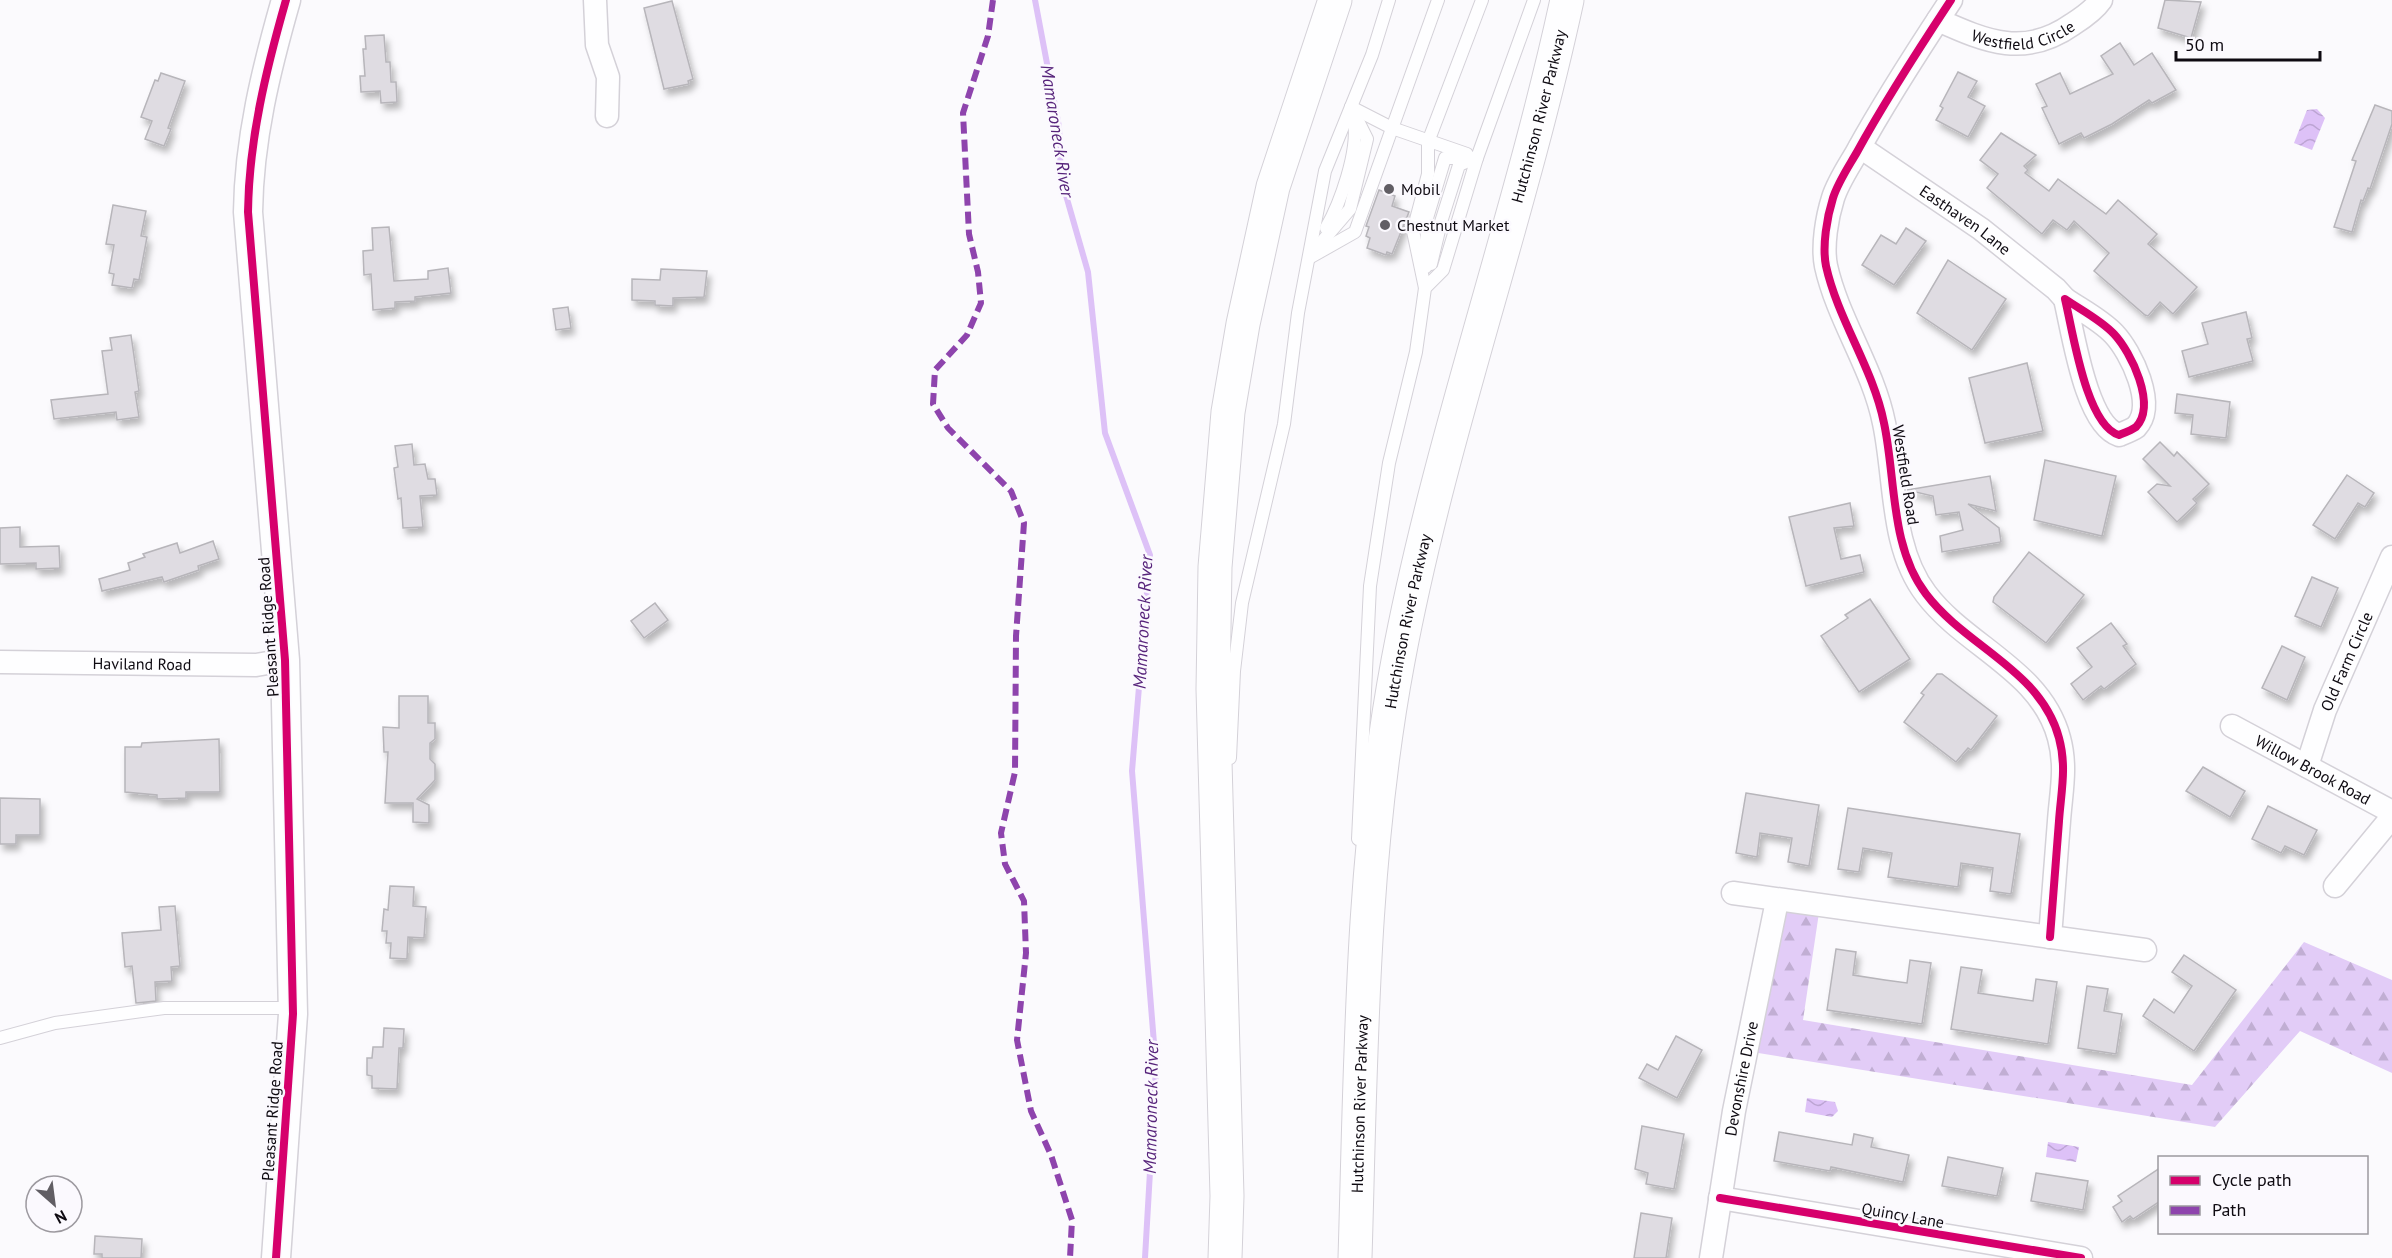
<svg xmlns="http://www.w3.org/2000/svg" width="2392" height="1258" font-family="'PT Sans',sans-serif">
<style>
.forest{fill:url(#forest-firs)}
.water{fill:url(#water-waves)}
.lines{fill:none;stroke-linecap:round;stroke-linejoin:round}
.stream{stroke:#ddc1f7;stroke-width:6}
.building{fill:#dfdce2;stroke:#b7b5ba;stroke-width:1.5;filter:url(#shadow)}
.service-casing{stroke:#d4d1d8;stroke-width:14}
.minor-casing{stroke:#d4d1d8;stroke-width:25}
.tertiary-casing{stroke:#d4d1d8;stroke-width:31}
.motorway-casing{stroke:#d4d1d8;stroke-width:35}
.service{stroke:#fefeff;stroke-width:12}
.minor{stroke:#fefeff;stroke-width:22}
.tertiary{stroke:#fefeff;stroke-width:28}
.motorway{stroke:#fefeff;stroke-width:33}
.quiet{stroke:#8e44ad;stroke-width:6;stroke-dasharray:12 6;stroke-linecap:butt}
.cycleway-casing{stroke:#fbf9fe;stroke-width:11}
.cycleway{stroke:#d6006c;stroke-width:8}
.poi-dot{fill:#615e64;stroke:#fbf9fe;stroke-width:2}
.labels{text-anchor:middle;stroke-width:5;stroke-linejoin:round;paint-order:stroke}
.street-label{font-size:16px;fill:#0e0a11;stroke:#fbf9fe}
.poi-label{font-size:16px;fill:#0e0a11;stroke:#fbf9fe;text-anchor:start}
.water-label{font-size:18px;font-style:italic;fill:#57247b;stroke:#fbf9fe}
</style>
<defs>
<pattern id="forest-firs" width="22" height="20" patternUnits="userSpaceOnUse" patternTransform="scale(1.5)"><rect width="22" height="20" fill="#e2ccf7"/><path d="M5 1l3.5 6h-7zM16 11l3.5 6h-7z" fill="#c1aed3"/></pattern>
<pattern id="water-waves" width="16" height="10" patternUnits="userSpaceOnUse" patternTransform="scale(1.5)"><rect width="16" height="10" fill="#ddc1f7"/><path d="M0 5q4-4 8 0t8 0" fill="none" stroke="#bca4d3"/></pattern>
<filter id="shadow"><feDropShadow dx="3.5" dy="6" stdDeviation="3" flood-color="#0004"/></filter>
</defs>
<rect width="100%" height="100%" fill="#fbfafd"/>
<path class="forest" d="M1777,901L1820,906L1803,1020L2192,1085L2304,942L2392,980V1073L2300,1031L2215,1127L1746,1051Z"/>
<g class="water">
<path d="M2317,109L2325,118L2312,150L2294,143L2307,110Z"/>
<path d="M1807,1098L1835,1102L1838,1111L1832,1117L1805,1112Z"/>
<path d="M2048,1142L2079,1147L2076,1162L2046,1157Z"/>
</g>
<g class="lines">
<path class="stream" d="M1035,0L1059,127L1061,178L1088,272L1105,433L1150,555L1132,771L1156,1068L1145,1258"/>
</g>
<g class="building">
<path d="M2165,0L2201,2L2191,38L2158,28Z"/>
<path d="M672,1L693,79L688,81L689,84L664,89L644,8Z"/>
<path d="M384,35L386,62H390L391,82H396L397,102L381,103L380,91L361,92L360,76H365L363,49H366L365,36Z"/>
<path d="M2120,43L2134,65L2152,53L2176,90L2152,103L2149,100L2112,124L2084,138L2081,133L2059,144L2042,108L2047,106L2036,84L2060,73L2070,94L2113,74L2101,56Z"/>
<path d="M1958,72L1977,81L1968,97L1985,106L1968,137L1936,120L1943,108L1940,106Z"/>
<path d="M161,73L185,81L168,128L171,129L164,146L145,139L152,121L141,117L155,80L158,81Z"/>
<path d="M2375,105L2392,111V124L2370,189L2368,188L2363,201L2361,200L2352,232L2334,227L2356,161L2352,160Z"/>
<path d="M2001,133L2036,155L2024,166L2028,170L2025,173L2049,191L2058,179L2106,214L2118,200L2157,234L2148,244L2197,287L2173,314L2160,302L2148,316L2145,315L2094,271L2109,253L2074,221L2067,230L2053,220L2042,234L1987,188L1998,174L1980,160Z"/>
<path d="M1379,190L1395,196L1392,206L1409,212L1392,254L1387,252L1386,255L1367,248L1370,238L1366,236L1369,227L1366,226Z"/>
<path d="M113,205L146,211L141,236L147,237L139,280L134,279L132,288L112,285L114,274L109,273L114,245L106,244Z"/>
<path d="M389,227L394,281L428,279V271L448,268L451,293L415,297V301L395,302V308L373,310L371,274L364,275L363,251L373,250L372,228Z"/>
<path d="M1906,228L1926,241L1894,285L1862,265L1881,235L1896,244Z"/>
<path d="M1948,260L2006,299L1972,350L1917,313Z"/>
<path d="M661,269L707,271L704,297L673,298V306L655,305V301L632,300V279L660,280Z"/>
<path d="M568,307L571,328L556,330L553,309Z"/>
<path d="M2246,312L2252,338L2247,339L2253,361L2189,377L2182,351L2208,344L2202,323Z"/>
<path d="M131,335L139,391L135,392L139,417L117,420L116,412L54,419L51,400L108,394L102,351L112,350L110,338Z"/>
<path d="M2027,363L2043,431L1985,443L1969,378Z"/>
<path d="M2177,394L2230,402L2226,438L2191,434L2193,415L2175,413Z"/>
<path d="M2160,442L2174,456L2177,452L2209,484L2193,499L2197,503L2177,522L2148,492L2157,484L2170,486L2143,459Z"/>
<path d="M412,444L414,465L425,464L428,479H435L437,495L420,496L423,527L403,528L401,498L398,499L394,468L398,467L395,446Z"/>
<path d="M2045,460L2116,476L2102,536L2034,520Z"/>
<path d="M2347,475L2374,493L2365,507L2358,503L2335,539L2313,525Z"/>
<path d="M1990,476L1996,511L1968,504L1999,528L2001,542L1942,552L1940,536L1963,530L1959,512L1936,515L1933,496L1907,490Z"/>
<path d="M1850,503L1854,526L1834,528L1841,559L1860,555L1864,572L1806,586L1789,517Z"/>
<path d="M20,527V547L59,546L60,568L36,569V563L0,564V528Z"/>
<path d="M213,541L219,559L198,566L199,570L164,582L162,577L102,591L99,579L130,570L128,563L145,557L143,554L177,543L180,553Z"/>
<path d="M2029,552L2084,595L2046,643L1993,602L1994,597Z"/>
<path d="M2312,577L2338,588L2321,627L2295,616Z"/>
<path d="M1870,599L1910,659L1859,692L1821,636L1848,618L1845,615Z"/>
<path d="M655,603L668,620L644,638L631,621Z"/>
<path d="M2111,623L2127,644L2123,646L2136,664L2104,689L2101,686L2083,700L2071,684L2092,667L2077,648Z"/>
<path d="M2282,646L2305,657L2287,700L2262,688Z"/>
<path d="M1937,674H1942L1997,716L1971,750L1968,748L1956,762L1904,722L1924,695L1921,693Z"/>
<path d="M399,696H428V723H435V739L430,743V759L435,764V780L417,799L429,805V823L413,822V803H385L388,752H384L383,727L399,728Z"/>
<path d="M219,739L220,792H186V798L157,799V795L125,792V747H141L142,743Z"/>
<path d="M2203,767L2245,791L2230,817L2186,791Z"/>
<path d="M1746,793L1819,805L1809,866L1788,862L1792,838L1760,833L1757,857L1736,853Z"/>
<path d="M0,798L40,799V835H16V844H0Z"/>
<path d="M2268,806L2317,830L2304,855L2285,846L2281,853L2252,839Z"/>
<path d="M1848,808L2020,834L2011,894L1990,891L1993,868L1961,863L1958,887L1888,877L1892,853L1863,848L1859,872L1838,869Z"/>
<path d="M390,886L414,887L413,906L426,907L424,938L408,937L407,959L390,958L391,943H386L387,931H382L384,909L388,910Z"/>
<path d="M175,906L180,966L171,967L172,981L155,982L156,1001L136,1003L132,966L125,967L122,933L161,930L159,907Z"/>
<path d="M1836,949L1856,952L1853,975L1885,980L1907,983L1910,960L1931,963L1922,1024L1827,1010Z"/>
<path d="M2184,955L2236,990L2194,1051L2143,1016L2154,999L2174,1013L2192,986L2172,972Z"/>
<path d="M1961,967L1982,970L1978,993L2033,1001L2036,979L2057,982L2048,1044L1951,1029Z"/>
<path d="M2087,986L2108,989L2104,1011L2122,1014L2116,1054L2078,1048Z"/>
<path d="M384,1028L404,1029L403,1048H399L397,1089L372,1088V1076L367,1075V1058H372L373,1047H383Z"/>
<path d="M1676,1036L1702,1050L1677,1098L1639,1078L1647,1064L1658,1070Z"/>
<path d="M1642,1126L1684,1134L1674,1189L1646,1184L1648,1173L1635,1169Z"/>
<path d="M1779,1132L1852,1145L1854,1134L1873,1138L1871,1147L1909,1155L1903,1182L1831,1167L1830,1171L1774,1161Z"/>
<path d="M1948,1157L2003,1168L1997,1196L1942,1186Z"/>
<path d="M2160,1168V1201L2133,1219L2130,1216L2122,1222L2113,1207L2122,1201L2118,1196Z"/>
<path d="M2036,1173L2088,1181L2083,1210L2031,1201Z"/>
<path d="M1641,1213L1672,1218L1666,1258H1634Z"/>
<path d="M95,1236L142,1239L141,1258H102V1254H94Z"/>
</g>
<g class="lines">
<g class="service-casing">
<g id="service">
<path d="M1351,107L1392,128L1467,154"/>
<path d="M1326,228C1340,204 1359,151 1354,122"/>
<path d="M1314,251L1350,209L1367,139L1351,107"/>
<path d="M1309,258L1355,232L1438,0"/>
<path d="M1431,264L1441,222L1459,165L1473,159"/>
<path d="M1426,267L1427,218L1445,158H1477"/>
<path d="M1425,288L1413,231L1428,174V142L1482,0"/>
<path d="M1230,758L1234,671L1242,603L1284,424L1298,313L1325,171L1372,55L1389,0"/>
<path d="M1358,839L1370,586L1389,463L1416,352L1425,288L1443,270L1477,158L1534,0"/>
<path d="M0,1038L55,1023L164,1008H293"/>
</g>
</g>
<g class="minor-casing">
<g id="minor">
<path d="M595,0L597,45L608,77L607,116"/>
<path d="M1951,0C1918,50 1886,99 1857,152C1849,166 1838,182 1833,198C1827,217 1822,246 1826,266C1838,320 1873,368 1884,423C1896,479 1890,547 1926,594C1966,647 2041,670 2059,738C2067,767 2061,792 2059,821C2056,860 2053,898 2050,937"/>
<path id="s1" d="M1938,20C1987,42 2025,58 2073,24C2084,17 2094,10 2101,0"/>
<path id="s2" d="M1860,147L1981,229L2056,289L2065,299"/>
<path d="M2065,299C2081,310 2101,320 2114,334C2131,352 2157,405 2136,427C2132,430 2124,433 2119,435C2086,425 2073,332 2065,299Z"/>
<path id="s3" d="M0,662L256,665L285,660"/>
<path id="s4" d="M2232,726L2392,812"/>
<path id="s5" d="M2307,766L2325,710L2392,557"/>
<path d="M2335,886L2392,817"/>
<path d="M1733,893L2145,950"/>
<path d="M1720,1198L2081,1258"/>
<path id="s6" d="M1711,1258L1734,1111L1777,901"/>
</g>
</g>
<g class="tertiary-casing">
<path id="tertiary" d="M276,1258L293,1014L285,660L248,212C249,139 266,70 286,0"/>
</g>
<g class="motorway-casing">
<g id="motorway">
<path d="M1225,1258L1227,1196L1213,689L1215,567L1228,412L1243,324L1273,187L1335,0"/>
<path id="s7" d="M1355,1258C1361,1059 1361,858 1398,661C1440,437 1519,222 1567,0"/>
</g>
</g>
<use href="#service" class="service"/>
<use href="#minor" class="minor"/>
<use href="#tertiary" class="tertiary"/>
<use href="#motorway" class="motorway"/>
<path class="quiet" d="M993,0L988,36L963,113L969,234L978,272L981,303L967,335L935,370L933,404L948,428L1011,491L1024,523L1016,636L1015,772L1001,833L1005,864L1024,901L1026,953L1017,1040L1031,1111L1051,1155L1072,1220L1070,1258"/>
<g class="cycleway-casing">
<g id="cycleway">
<path d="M1951,0C1918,50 1886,99 1857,152C1849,166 1838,182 1833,198C1827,217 1822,246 1826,266C1838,320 1873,368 1884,423C1896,479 1890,547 1926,594C1966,647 2041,670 2059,738C2067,767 2061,792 2059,821C2056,860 2053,898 2050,937"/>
<path d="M2065,299C2081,310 2101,320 2114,334C2131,352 2157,405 2136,427C2132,430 2124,433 2119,435C2086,425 2073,332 2065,299Z"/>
<path d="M1720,1198L2081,1258"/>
<path d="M276,1258L293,1014L285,660L248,212C249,139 266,70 286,0"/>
</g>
</g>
<use href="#cycleway" class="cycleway"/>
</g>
<g class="poi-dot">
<circle cx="1389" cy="189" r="6"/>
<circle cx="1385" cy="225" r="6"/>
</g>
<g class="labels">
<g class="street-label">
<text dy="6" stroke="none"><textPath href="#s1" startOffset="90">Westfield Circle</textPath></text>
<text dy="6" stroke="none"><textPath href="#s7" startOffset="1162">Hutchinson River Parkway</textPath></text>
<text dy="6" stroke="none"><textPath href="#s2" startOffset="128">Easthaven Lane</textPath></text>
<text transform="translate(1906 475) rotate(81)" y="6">Westfield Road</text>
<text dy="6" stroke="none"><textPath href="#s7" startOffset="640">Hutchinson River Parkway</textPath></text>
<text transform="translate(268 627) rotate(-94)" y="6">Pleasant Ridge Road</text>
<text dy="6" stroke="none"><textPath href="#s5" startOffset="112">Old Farm Circle</textPath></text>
<text dy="6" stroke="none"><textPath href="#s3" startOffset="142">Haviland Road</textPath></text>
<text dy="6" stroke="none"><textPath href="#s4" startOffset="92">Willow Brook Road</textPath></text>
<text dy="6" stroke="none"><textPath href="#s6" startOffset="182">Devonshire Drive</textPath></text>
<text dy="6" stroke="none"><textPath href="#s7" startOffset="154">Hutchinson River Parkway</textPath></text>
<text transform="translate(272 1111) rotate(-86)" y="6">Pleasant Ridge Road</text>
<text transform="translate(1903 1215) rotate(10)" y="6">Quincy Lane</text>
</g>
<g class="poi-label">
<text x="1401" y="195">Mobil</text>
<text x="1397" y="231">Chestnut Market</text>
</g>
<g class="water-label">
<text transform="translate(1057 131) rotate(81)" y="6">Mamaroneck River</text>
<text transform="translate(1143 622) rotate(-87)" y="6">Mamaroneck River</text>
<text transform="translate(1151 1107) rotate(-89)" y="6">Mamaroneck River</text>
</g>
</g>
<rect x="2158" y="1156" width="210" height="78" fill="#fbf9fe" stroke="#9c999f" stroke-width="1.5"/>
<rect x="2170" y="1176" width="30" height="9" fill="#d6006c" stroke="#9c999f" stroke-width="1.5"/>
<text x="2212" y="1186" font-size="18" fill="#0e0a11">Cycle path</text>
<rect x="2170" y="1206" width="30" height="9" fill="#8e44ad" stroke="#9c999f" stroke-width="1.5"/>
<text x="2212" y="1216" font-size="18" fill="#0e0a11">Path</text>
<g transform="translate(54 1204) rotate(152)"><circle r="28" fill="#fbf9fe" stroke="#9c999f" stroke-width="1.5"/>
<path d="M0-4.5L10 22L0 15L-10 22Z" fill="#615e64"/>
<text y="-9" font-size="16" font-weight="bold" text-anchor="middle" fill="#0e0a11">N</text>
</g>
<path d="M2176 51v9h144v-9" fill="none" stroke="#0e0a11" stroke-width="3"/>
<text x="2185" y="51" font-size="18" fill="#0e0a11" stroke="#fbf9fe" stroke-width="4.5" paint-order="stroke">50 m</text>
</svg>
